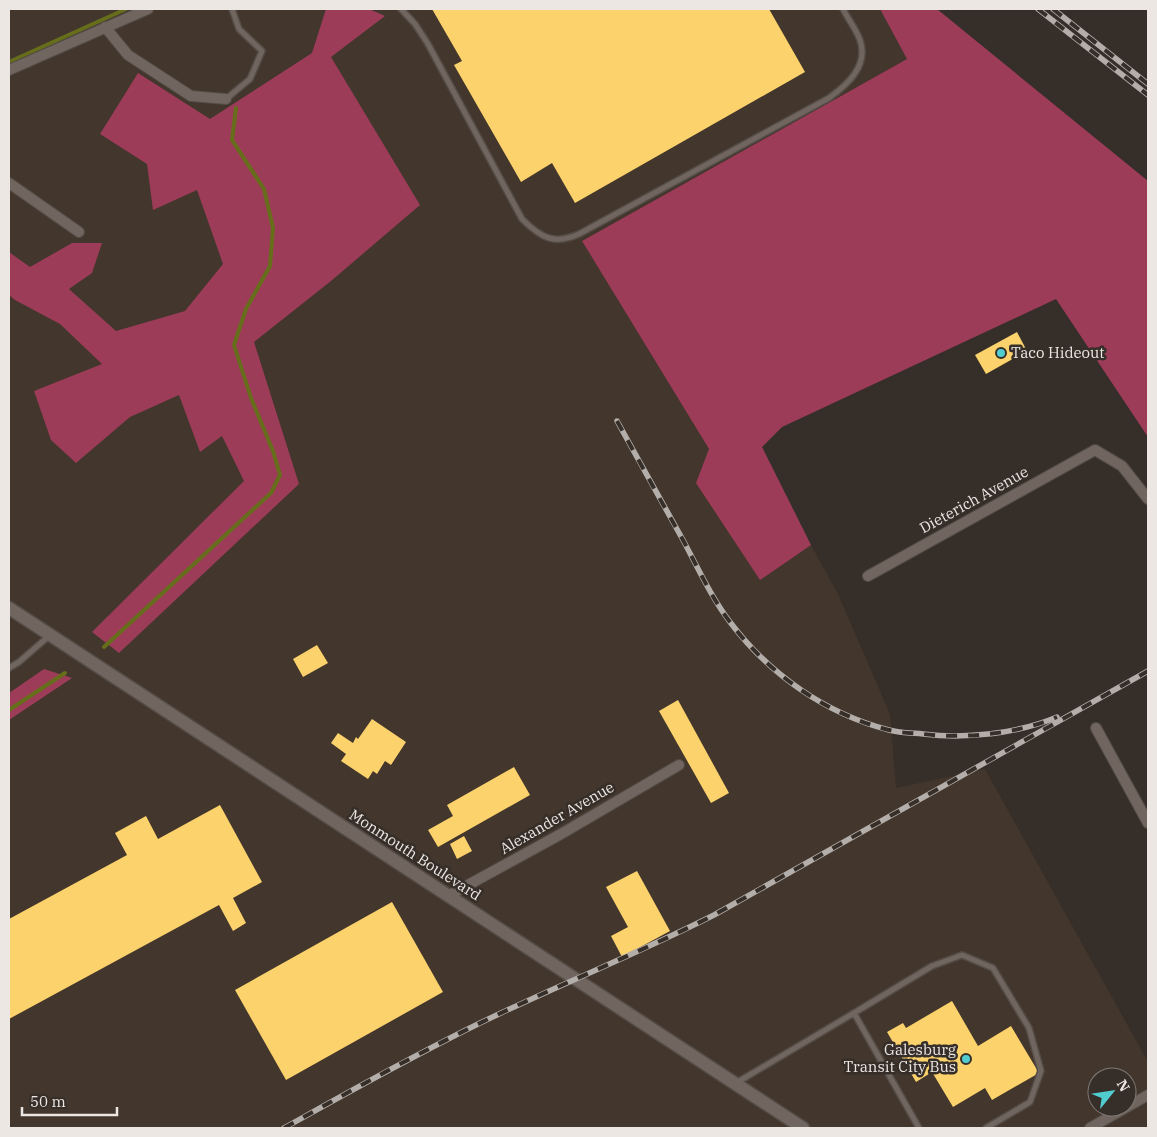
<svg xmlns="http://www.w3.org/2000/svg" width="1157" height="1137" font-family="'IBM Plex Serif',serif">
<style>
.built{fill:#43362c;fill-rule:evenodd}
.forest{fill:#9c3c59}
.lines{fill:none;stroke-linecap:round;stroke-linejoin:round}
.stream{stroke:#666e1b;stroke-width:4}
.building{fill:#fcd26c}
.service-casing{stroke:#544c47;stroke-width:8}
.minor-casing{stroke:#544c47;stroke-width:12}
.tertiary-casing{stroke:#544c47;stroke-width:15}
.service{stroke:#70665f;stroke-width:5}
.minor{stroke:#70665f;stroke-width:10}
.tertiary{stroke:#70665f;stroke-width:12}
.rail-casing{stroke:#b4aeaa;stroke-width:5.5}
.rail{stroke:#362e28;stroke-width:4;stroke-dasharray:11;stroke-linecap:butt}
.poi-dot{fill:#52cdcf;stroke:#362e28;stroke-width:2}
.labels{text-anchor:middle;stroke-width:5;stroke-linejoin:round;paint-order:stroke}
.poi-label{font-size:15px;fill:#ece7e3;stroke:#362e28;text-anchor:start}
.street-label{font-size:15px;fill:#ece7e3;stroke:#362e28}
</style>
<rect width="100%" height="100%" fill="#362e28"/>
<path class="built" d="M9,9H880L907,59L582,241L709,449L811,545L838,594L890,714L896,788L985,769L1148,1062V1128H9ZM1097,1077H1127V1107H1097Z"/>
<g class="forest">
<path d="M326,9H369L385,16L331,57L420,205L331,281L254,342L299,484L119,653L92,632L244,481L222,436L200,452L179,395L130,417L76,463L51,440L34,391L102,364L60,324L15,300L9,295V252L30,267L72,243H102L92,273L69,289L116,331L185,311L223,264L197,190L153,210L147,164L100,134L138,73L210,119L312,53Z"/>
<path d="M880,9H937L1148,181V437L1056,299L782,427L762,447L811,545L760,580L696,483L709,449L582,241L907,59Z"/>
<path d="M44,669L72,678L9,720V693Z"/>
</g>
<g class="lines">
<g class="stream">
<path d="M9,62L126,9"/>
<path d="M104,647L271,493L280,475L273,451L251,398L234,345L246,309L270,266L273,228L264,189L232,140L236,108"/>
<path d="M9,710L65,673"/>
</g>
</g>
<g class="building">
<path d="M432,9H769L805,72L575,203L552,163L521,182L454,65L462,61Z"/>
<path d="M1017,332L1027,351L986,374L975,355Z"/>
<path d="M317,645L328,663L303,677L293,659Z"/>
<path d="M678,700L729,793L711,803L659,711Z"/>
<path d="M372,719L406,742L391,765L385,761L377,774L373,771L368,779L341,761L346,754L331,743L338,733L353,743L356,737L358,739Z"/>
<path d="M514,767L530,795L438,847L428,830L453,816L447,805Z"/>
<path d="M220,805L262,882L233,898L246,923L233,931L219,905L9,1019V919L127,855L115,833L146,816L158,839Z"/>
<path d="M464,836L472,851L457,859L450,844Z"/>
<path d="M637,871L670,931L622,957L611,936L628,927L606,887Z"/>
<path d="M392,902L443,992L286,1080L235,990Z"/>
<path d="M952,1001L978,1046L1011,1026L1039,1073L992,1100L985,1088L953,1107L932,1072L916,1082L887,1032L903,1023L906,1028Z"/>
</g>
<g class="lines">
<g class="service-casing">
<g id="service">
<path d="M401,9L415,24L428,44L522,219C541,238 554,245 579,234L829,98C847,85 869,66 860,40C856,29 848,19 843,9"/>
<path d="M226,99L250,79L262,51L239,29L232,9"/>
<path d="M9,668L19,662L49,636"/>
<path d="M854,1013L932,966L962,955L993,968L1029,1028L1041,1071L1030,1102L986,1128"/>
<path d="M736,1083L854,1013L919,1128"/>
</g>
</g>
<g class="minor-casing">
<g id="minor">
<path d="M105,27L128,55L191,96L226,99"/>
<path d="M9,70L148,9"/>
<path d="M9,183L79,232"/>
<path d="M868,576L1095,450L1122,466L1148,499"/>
<path d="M1096,728L1148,823"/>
<path d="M448,896L561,834L679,765"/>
<path d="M1090,1128L1148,1095"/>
</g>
</g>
<g class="tertiary-casing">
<path id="tertiary" d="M9,608L803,1128"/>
</g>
<use href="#service" class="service"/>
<use href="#minor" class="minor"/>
<use href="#tertiary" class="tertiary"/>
<g class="rail-casing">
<g id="rail">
<path d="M1038,9L1148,95"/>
<path d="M1053,9L1148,84"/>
<path d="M617,421C639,461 661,501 683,540C698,568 711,597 730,622C769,674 826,714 889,730C900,733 912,733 923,734C965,739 1017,734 1057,717"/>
<path d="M284,1128C347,1093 409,1058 474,1026C553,987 635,955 714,915L1148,671"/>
</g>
</g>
<use href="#rail" class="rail"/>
</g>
<g class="poi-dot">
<circle cx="1001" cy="353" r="5"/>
<circle cx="966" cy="1059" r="5"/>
</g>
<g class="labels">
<g class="poi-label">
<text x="1011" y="358">Taco Hideout</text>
<text x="956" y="1055" text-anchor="end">Galesburg<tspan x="956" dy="17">Transit City Bus</tspan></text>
</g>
<g class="street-label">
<text transform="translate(974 500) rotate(-29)" y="5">Dieterich Avenue</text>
<text transform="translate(557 818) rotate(-30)" y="5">Alexander Avenue</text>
<text transform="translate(415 855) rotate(33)" y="5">Monmouth Boulevard</text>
</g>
</g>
<rect width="1157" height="1137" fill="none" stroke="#ece7e3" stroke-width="20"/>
<g transform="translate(1112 1092) rotate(60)"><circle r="24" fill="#362e28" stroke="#7f7873"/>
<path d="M0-4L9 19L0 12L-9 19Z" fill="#52cdcf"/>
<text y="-8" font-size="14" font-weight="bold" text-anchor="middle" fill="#ece7e3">N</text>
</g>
<path d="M22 1107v8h95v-8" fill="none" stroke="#ece7e3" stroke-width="2.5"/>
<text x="30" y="1107" font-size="15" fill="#ece7e3" stroke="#362e28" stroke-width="4" paint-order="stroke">50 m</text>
</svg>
